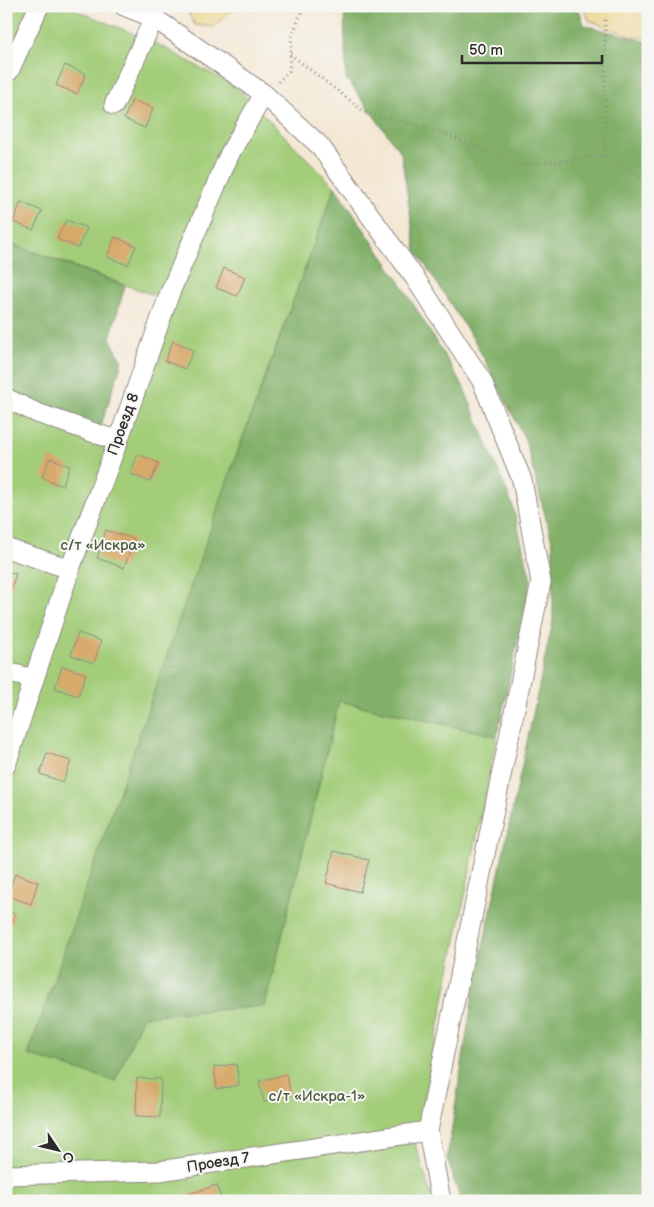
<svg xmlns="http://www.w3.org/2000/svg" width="654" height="1207" font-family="'Balsamiq Sans',sans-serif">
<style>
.green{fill:#a3cd79;stroke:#677c52}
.forest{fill:#82b069;stroke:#566e4a}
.sand{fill:#eeda9e;stroke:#8c8264}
.building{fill:#d7a96b}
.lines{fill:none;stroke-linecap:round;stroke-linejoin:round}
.minor-casing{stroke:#908a80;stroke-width:21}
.path{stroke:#908a80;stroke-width:3;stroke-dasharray:1 4;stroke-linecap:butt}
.minor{stroke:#fff;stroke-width:19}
.labels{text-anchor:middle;stroke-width:4;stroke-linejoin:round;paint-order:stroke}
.street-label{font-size:15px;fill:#2b2b2b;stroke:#f6f6f2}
.park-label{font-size:15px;fill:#4f5c42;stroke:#f6f6f2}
</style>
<rect width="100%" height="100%" fill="#f6f6f2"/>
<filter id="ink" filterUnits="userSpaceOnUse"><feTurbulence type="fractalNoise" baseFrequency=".02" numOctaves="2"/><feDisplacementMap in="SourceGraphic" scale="10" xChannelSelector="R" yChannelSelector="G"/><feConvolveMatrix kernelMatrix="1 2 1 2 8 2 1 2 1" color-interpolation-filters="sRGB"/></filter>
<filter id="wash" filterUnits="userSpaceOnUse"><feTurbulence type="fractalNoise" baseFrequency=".0096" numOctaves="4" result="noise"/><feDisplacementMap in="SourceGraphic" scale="20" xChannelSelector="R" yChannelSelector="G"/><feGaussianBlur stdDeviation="1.12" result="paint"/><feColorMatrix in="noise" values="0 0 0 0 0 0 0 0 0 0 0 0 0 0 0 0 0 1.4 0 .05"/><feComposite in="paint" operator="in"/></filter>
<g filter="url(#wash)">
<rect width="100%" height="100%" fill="#f4e8d5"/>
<path class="green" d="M6,6H66L154,42L237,88L335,187L230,473L143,1016L265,1005L339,700L497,736L415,1144L433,1201H6V405L107,449L173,302L6,242Z"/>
<g class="forest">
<path d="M344,6H578L584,25L648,42V1201H461L447,1158L474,989L553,621V545L525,439L476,343L416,251L401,153L346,78Z"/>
<path d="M335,187L400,282L463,386L512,504L531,580L497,736L339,701L265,1006L143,1016L115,1081L28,1055L230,473Z"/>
<path d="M6,242L125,286L110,338L122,362L100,428L37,405L6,390Z"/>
</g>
<g class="sand">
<path d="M187,6H237L214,27L195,25L187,11Z"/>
<path d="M583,6H648V38L633,37L589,20Z"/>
</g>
<g id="blocks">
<g class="building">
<path d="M65,65L86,74L77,94L56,85Z"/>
<path d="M132,100L153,108L145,128L124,119Z"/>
<path d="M21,202L42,211L33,230L13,222Z"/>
<path d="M66,220L87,228L78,248L57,239Z"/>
<path d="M115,237L136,246L128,265L107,257Z"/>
<path d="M224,268L245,277L237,296L216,288Z"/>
<path d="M173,341L194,350L185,369L165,361Z"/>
<path d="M138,454L159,463L150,482L130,474Z"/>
<path d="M50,458L70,466L62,486L42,477Z"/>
<path d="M106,530L134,539L124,568L97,558Z"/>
<path d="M6,571L16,574L9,594L6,593Z"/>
<path d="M78,633L101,641L94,663L71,655Z"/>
<path d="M62,666L86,674L78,696L55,688Z"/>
<path d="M47,753L71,761L63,782L40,774Z"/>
<path d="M334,851L369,860L360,892L326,883Z"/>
<path d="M15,874L38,882L31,904L7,896Z"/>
<path d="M6,911L15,914L11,926L6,924Z"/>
<path d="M236,1064L239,1085L217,1089L214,1067Z"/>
<path d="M286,1074L291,1095L264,1102L259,1081Z"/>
<path d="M137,1078L161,1079L160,1117L136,1116Z"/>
<path d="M217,1185L222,1201H181L180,1197Z"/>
</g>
</g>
</g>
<g filter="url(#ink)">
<use href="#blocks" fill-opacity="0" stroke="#908a80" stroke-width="1"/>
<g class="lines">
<g class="minor-casing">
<g id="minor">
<path d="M124,6L154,18L264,94L320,146L415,278L482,381L522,480L541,582L428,1131L441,1201"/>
<path d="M9,71L39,6"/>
<path d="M114,105L154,18"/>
<path d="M6,398L37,413L118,441"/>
<path d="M6,548L70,569"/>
<path d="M6,672L34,679"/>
<path d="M6,765L70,569L118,441L169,295L230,153L264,94"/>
<path d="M6,1175L159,1171L428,1131"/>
</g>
</g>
<g class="path">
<path d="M290,54L366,113L438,131L520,165L605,156L644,179L648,185"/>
<path d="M278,82L289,71L292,36L304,6"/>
<path d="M605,156V19"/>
</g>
<use href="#minor" class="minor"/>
</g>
</g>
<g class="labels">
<g class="street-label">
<text transform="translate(123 424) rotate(-70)" y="5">Проезд 8</text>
<text transform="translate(218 1162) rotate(-9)" y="5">Проезд 7</text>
</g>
<g class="park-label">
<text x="103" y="550">с/т «Искра»</text>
<text x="317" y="1101">с/т «Искра-1»</text>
</g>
</g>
<rect width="654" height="1207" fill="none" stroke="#f6f6f2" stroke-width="25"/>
<g transform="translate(58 1150) rotate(125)" stroke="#f6f6f2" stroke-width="4" paint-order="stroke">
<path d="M0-4L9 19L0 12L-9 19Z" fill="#2b2b2b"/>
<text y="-8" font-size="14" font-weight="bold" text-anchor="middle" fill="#2b2b2b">С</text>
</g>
<path d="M462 55v8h140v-8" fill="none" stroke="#2b2b2b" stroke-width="2.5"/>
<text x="469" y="55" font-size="15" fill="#2b2b2b" stroke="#f6f6f2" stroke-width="4" paint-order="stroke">50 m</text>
</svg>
